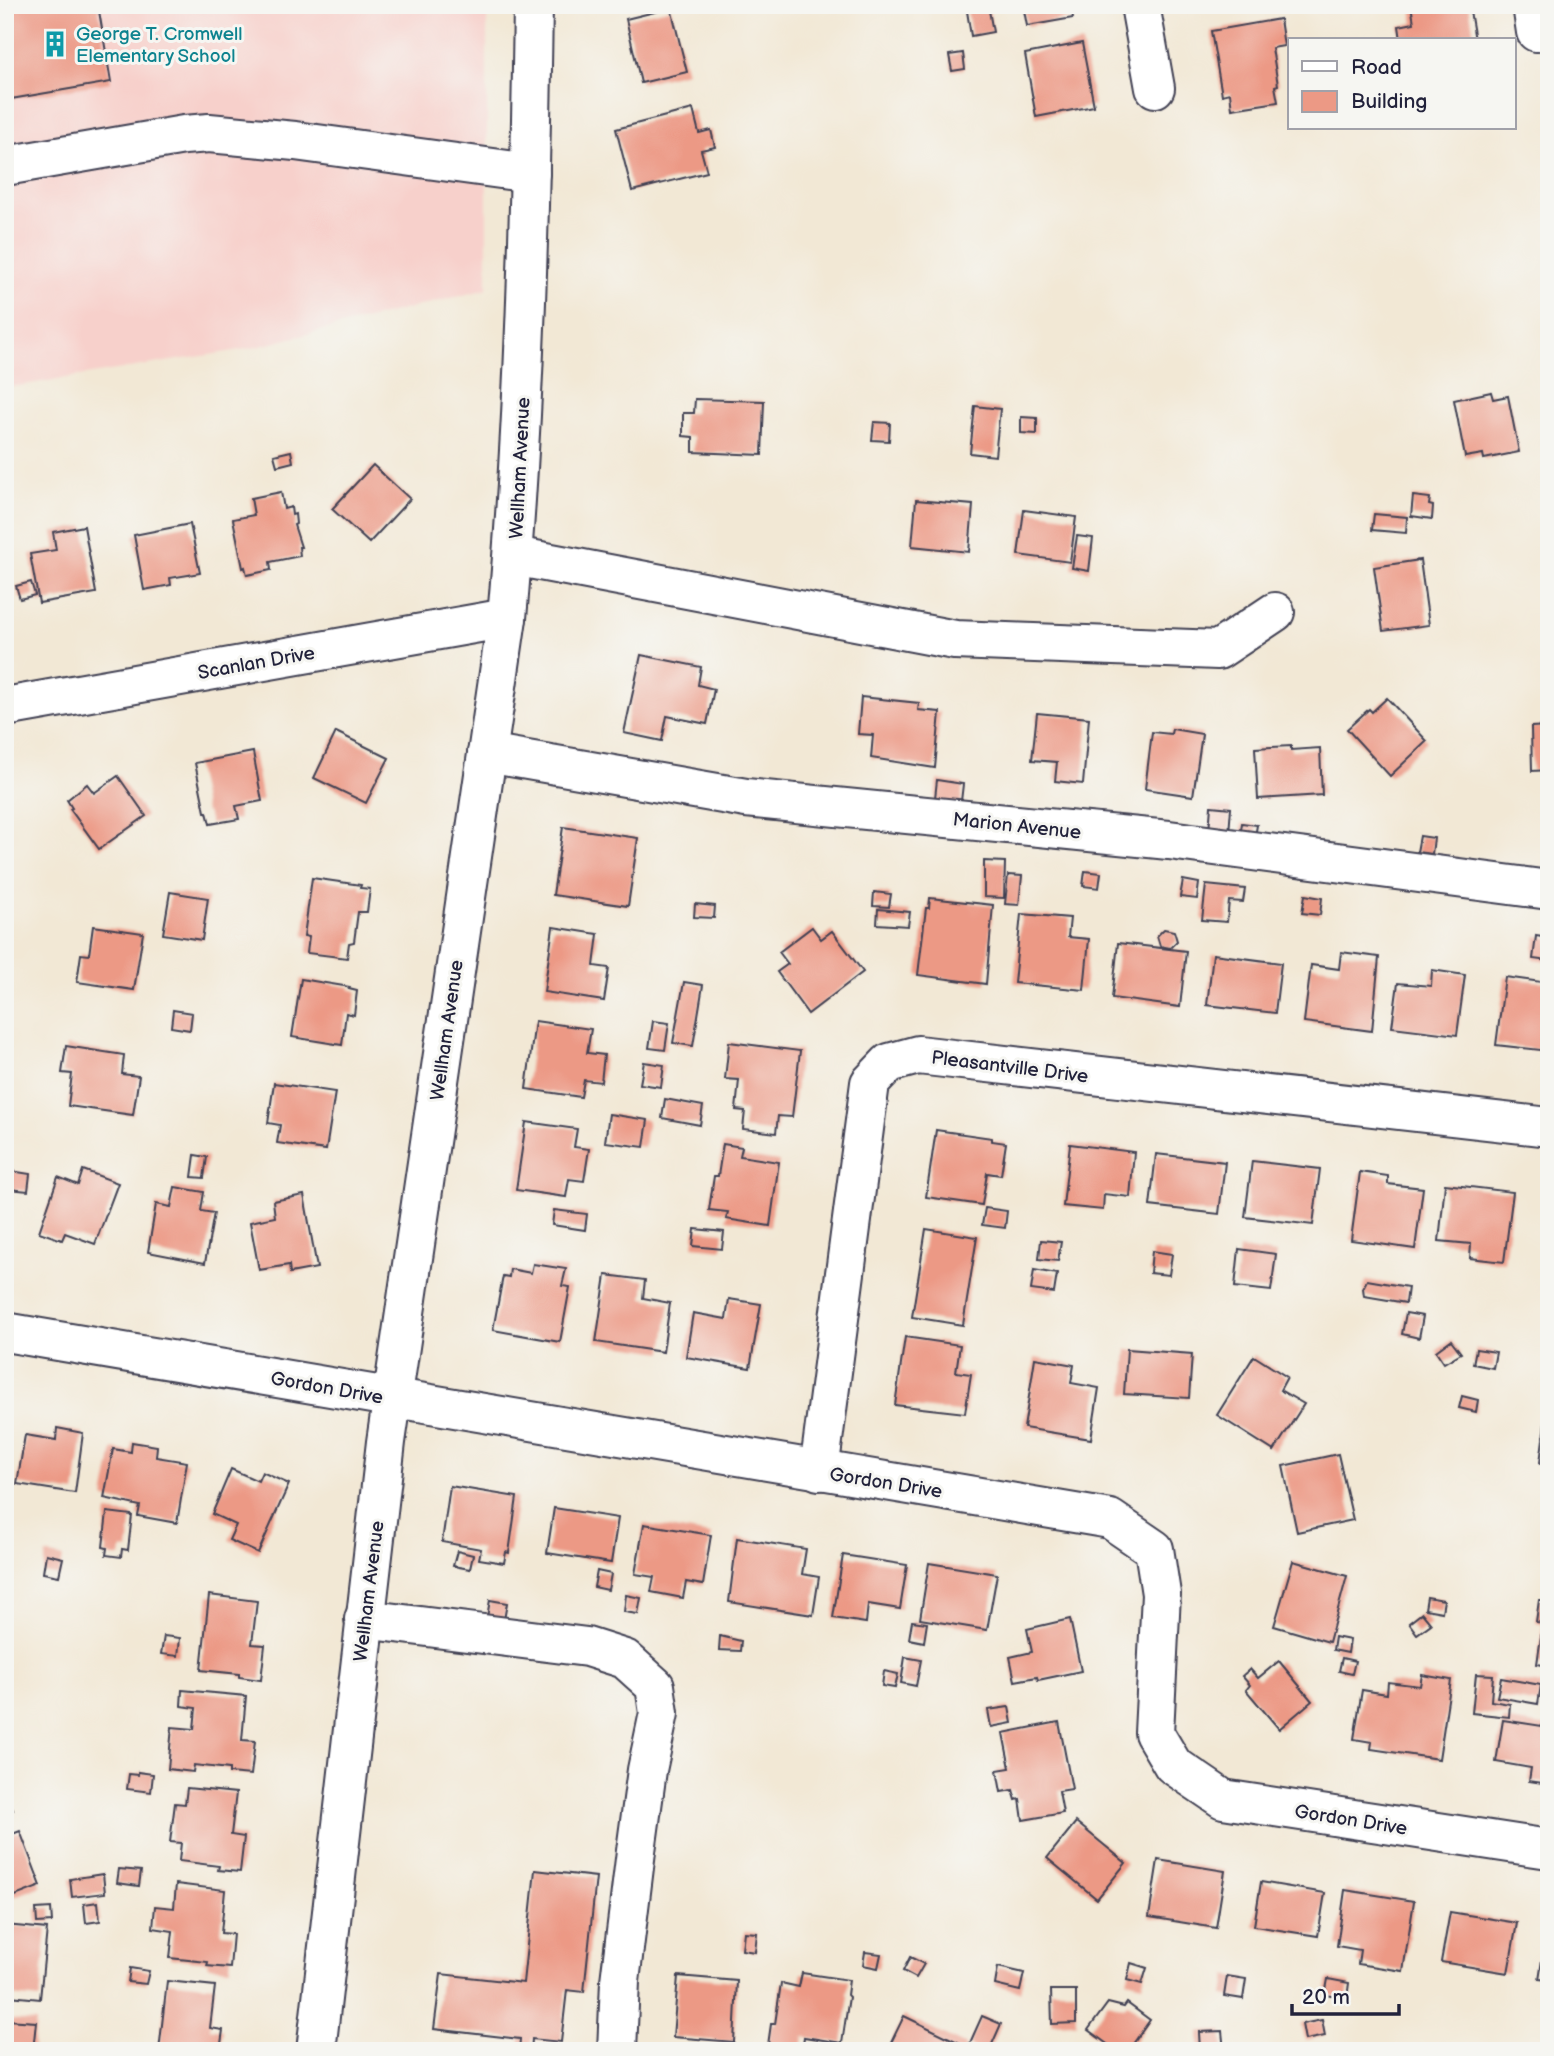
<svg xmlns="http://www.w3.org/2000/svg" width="1554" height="2056" font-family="'Balsamiq Sans',sans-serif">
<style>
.built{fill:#f7d0cb}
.building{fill:#ec9985}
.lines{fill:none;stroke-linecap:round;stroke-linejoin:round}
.minor-casing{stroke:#414052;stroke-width:42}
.minor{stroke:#fff;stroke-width:38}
.labels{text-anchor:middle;stroke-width:6;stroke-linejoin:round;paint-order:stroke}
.culture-label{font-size:19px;fill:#0d838f;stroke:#f6f6f2;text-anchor:start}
.street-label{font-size:19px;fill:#22223b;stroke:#f6f6f2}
</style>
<rect width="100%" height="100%" fill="#f6f6f2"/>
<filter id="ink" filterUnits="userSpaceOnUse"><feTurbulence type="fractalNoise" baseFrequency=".0143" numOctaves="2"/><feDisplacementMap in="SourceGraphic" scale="14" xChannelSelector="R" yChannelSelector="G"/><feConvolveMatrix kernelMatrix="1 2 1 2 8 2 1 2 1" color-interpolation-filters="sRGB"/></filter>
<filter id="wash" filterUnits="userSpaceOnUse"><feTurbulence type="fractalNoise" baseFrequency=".00686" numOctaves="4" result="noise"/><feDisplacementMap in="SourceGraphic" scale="28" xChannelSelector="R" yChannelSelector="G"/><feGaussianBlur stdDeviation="1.57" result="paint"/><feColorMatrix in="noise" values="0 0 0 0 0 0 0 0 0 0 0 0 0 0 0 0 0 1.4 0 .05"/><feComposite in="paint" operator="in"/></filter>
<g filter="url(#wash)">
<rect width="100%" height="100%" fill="#f2e8d5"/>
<path class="built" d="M5,5H487V289L252,348L5,388Z"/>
<g id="blocks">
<g class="building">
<path d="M5,5H98L111,82L5,100Z"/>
<path d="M966,5H988L993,32L971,36Z"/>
<path d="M1023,5H1071L1073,18L1027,26Z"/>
<path d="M1411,5H1469L1475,40H1401L1399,26L1414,23Z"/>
<path d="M671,8L687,72L641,83L626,19Z"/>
<path d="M1280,19L1284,46L1272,48L1278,85L1275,86L1278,102L1232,109L1230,93L1222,95L1211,31Z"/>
<path d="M1082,43L1094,106L1036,117L1025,54Z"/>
<path d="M963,53L965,69L952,71L949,55Z"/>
<path d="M693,109L699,133L711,130L715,147L701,150L707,172L632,191L616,129Z"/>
<path d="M1491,392L1493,399L1508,396L1519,452L1484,459L1483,454L1465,457L1454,400Z"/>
<path d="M695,399L764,401L762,455L693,452V437L683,436V413H694Z"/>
<path d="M975,406L1000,409L995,456L970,453Z"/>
<path d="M1021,417L1037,418V434L1021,433Z"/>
<path d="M874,422L890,423L889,441L872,440Z"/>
<path d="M291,451L293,462L277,466L274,455Z"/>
<path d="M373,465L410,499L369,543L332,509Z"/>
<path d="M281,492L284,509L291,507L292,515L295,514L296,524L294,525L301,547H299L300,556L270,562L271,570L247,575L245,567L243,568L233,519L254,515L251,498Z"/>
<path d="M1413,496L1430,498L1429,505L1433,506L1432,519L1411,516Z"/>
<path d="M916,500L973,505L969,552L912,546Z"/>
<path d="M1024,510L1076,517L1070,562L1018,555Z"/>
<path d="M1374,514L1407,517L1406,533L1372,530Z"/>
<path d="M190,524L200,573L170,578L171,585L144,590L134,535Z"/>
<path d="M84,526L96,593L39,603L30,554L56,550L53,532Z"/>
<path d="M1077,536L1093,538L1089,571L1072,568Z"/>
<path d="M1420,560L1429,625L1383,631L1374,567Z"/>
<path d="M31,582L35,595L20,599L16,586Z"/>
<path d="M641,655L701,667L698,685L714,689L707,724L667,716L662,741L624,733Z"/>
<path d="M861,697L919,703L918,710L940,712L935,768L871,758L873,735L858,734Z"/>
<path d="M1387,698L1427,741L1390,776L1347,729L1369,709L1372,712Z"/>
<path d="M1037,713L1089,718L1083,784L1055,781L1057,762L1032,760Z"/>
<path d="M1549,726V770L1532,771L1531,727Z"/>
<path d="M1172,729L1202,734L1193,796L1145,789L1152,732L1171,734Z"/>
<path d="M336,732L389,758L366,803L314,778Z"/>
<path d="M1291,746V750L1320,748L1322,795L1258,799L1255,748Z"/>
<path d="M253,752L262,801L236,806L239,819L210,824L207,812H205L195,763Z"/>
<path d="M118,776L146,816L99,849L70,809L72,808L67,800L87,784L94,793Z"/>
<path d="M937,780L963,784L960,810L934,807Z"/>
<path d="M1211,806L1231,808L1229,833L1209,832Z"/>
<path d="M1242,823L1257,825L1255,837L1240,836Z"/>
<path d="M563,827L638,838L628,906L553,895Z"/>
<path d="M1420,836L1434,838L1432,854L1417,852Z"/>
<path d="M984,861L1005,862L1004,898L984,897Z"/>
<path d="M1085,871L1101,873L1099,888L1083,886Z"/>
<path d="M1008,875L1022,876L1019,905L1005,904Z"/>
<path d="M312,878L361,885L360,888L370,889L367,912H358L354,942L349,943L347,958L307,953L309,937L304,936Z"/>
<path d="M1183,880L1199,883L1197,899L1180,897Z"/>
<path d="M1206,885L1245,889L1243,902L1229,901L1227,922L1202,920Z"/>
<path d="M170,892L208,898L202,940L163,934Z"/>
<path d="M874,892L891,894L889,907L873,906Z"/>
<path d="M1305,895L1322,898L1320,915L1302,913Z"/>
<path d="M930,898L993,905L986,984L918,975L926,908H929Z"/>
<path d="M695,904L715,906L714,918L694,917Z"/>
<path d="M878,909L910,912L908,926L877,924Z"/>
<path d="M1021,914L1070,918L1068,937L1089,939L1084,990L1014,983Z"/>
<path d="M93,926L143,933L134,990L77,982L81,954L89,955Z"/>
<path d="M553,927L598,934L594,966L609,968L604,1001L544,992Z"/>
<path d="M812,927L821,939L832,931L863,972L808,1014L777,972L788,964L779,952Z"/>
<path d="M1164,929L1174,931L1177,941L1170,948L1160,946L1157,936Z"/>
<path d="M1536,936L1549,938V961L1533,959Z"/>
<path d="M1118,943L1186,951L1180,1007L1112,998Z"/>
<path d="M1341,952L1379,957L1372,1031L1304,1022L1311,965L1339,969Z"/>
<path d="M1213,954L1281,963L1275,1013L1207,1005Z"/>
<path d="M1432,970L1465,975L1457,1035L1392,1027L1398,983L1431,986Z"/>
<path d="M1505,977L1549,983V1051L1496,1045Z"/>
<path d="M301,979L350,987L349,989L357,991L354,1015L346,1013L342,1045L292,1037Z"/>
<path d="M684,982L703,985L693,1046L673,1043Z"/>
<path d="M173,1010L192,1013L190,1030L171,1027Z"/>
<path d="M535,1021L591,1029L587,1053L604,1055L601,1082L584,1080L581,1097L526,1089Z"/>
<path d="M653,1021L669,1023L665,1050L649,1048Z"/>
<path d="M729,1042L800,1051L792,1117L778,1116L776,1133L743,1129L745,1111L736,1110L739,1080L725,1079Z"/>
<path d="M66,1046L124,1055L122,1074L139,1076L133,1115L68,1106L72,1074L62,1073Z"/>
<path d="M644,1062L664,1065L661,1087L640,1084Z"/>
<path d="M274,1083L335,1092L326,1150L277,1143L280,1125L268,1123Z"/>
<path d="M665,1099L703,1106L700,1125L662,1118Z"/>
<path d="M609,1114L648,1120L644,1147L605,1142Z"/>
<path d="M526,1122L577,1129L574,1147L589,1149L584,1181L569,1179L566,1197L516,1190Z"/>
<path d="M936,1130L992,1138V1141L1006,1143L1001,1175L987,1173L982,1205L926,1197Z"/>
<path d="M723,1144L742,1147L740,1156L779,1162L770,1226L726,1219L728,1212L709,1210L714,1176H718Z"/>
<path d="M1070,1144L1134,1152L1130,1197L1104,1194L1103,1210L1063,1206Z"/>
<path d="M1156,1154L1225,1162L1219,1214L1150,1206Z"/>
<path d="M195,1155L207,1157L204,1178L192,1177Z"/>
<path d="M1252,1161L1320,1169L1313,1225L1245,1217Z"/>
<path d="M83,1170L118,1183L95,1244L65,1233L62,1240L39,1232L58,1177L78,1185Z"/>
<path d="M11,1171L30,1174L28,1191L9,1189Z"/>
<path d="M1360,1172L1388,1176V1184L1423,1188L1415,1249L1351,1240Z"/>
<path d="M1445,1184L1513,1192L1504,1262L1470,1258L1471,1244L1439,1241Z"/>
<path d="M175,1187L204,1192L201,1211L214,1213L205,1263L148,1252L156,1204L171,1207Z"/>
<path d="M304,1195L317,1268L290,1273L289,1265L259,1270L250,1222L275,1217L273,1201Z"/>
<path d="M985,1208L1007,1211L1005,1228L982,1225Z"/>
<path d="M554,1210L587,1214L585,1230L552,1225Z"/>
<path d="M695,1229L724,1232L722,1249L693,1246Z"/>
<path d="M926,1229L977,1237L963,1325L912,1317Z"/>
<path d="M1041,1240L1061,1242L1058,1261L1039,1259Z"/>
<path d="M1239,1249L1276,1254L1271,1291L1235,1287Z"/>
<path d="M1152,1251L1172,1254L1169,1275L1150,1273Z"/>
<path d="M533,1264L566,1269L562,1286L570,1287L560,1342L493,1330L503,1276L509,1277L510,1269L531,1273Z"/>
<path d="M1034,1270L1057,1274L1054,1293L1031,1290Z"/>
<path d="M606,1275L645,1280L643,1298L670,1303L663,1352L596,1342Z"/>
<path d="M1367,1280L1408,1287L1406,1303L1364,1296L1363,1288Z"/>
<path d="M729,1299L761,1304L750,1368L686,1357L693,1313L726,1319Z"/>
<path d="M1406,1313L1423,1316L1419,1338L1402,1334Z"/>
<path d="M905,1337L960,1345L956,1372L971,1374L965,1413L895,1405Z"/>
<path d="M1451,1340L1461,1353L1444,1363L1436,1351Z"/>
<path d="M1127,1349L1192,1354L1189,1398L1124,1394Z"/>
<path d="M1476,1349L1496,1352L1493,1368L1473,1364Z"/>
<path d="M1254,1356L1287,1377L1280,1390L1304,1404L1274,1451L1217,1415Z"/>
<path d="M1035,1358L1074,1365L1071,1383L1099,1388L1091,1439L1024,1428Z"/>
<path d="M1462,1396L1478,1400L1476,1412L1459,1408Z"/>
<path d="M1547,1407H1549V1464L1540,1463Z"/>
<path d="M57,1428L83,1433L75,1493L17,1484L25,1435L56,1440Z"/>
<path d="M132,1442L157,1446L156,1457L187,1462L177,1523L138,1516L140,1506L104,1498L113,1449L131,1452Z"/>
<path d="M1338,1454L1353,1520L1297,1532L1283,1466Z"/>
<path d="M231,1469L258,1481L262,1472L289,1484L258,1553L229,1540L236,1525L212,1514Z"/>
<path d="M450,1486L517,1497L509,1553L506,1552L504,1563L479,1559L481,1549L442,1542Z"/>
<path d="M554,1508L618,1518L611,1563L547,1553Z"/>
<path d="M107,1512L132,1515L128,1550L122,1549L121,1557L106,1555L107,1548L103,1547Z"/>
<path d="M644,1524L711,1535L703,1585L686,1582L683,1598L651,1592L654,1577L635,1574Z"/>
<path d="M1547,1533H1549V1560L1544,1559Z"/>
<path d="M737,1538L806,1549L802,1574L819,1577L813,1615L729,1602Z"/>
<path d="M457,1551L473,1555L470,1569L453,1566Z"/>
<path d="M46,1554L63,1558L59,1576L43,1573Z"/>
<path d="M843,1555L907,1565L900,1609L868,1604L866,1623L833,1618Z"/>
<path d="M1293,1561L1347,1576L1329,1642L1274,1626Z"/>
<path d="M929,1563L997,1574L987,1630L920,1619Z"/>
<path d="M597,1571L611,1574L608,1590L594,1587Z"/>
<path d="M209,1595L257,1601L252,1644L265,1645L261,1680L239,1677V1674L201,1670Z"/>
<path d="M626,1595L641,1598L638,1614L624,1612Z"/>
<path d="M1427,1597L1444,1600L1442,1612L1425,1609Z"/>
<path d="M490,1600L507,1603L504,1620L487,1617Z"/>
<path d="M1539,1600H1549V1666L1537,1664L1543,1623L1536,1622Z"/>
<path d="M1422,1613L1431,1624L1417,1634L1409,1623Z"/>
<path d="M1070,1619L1081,1671L1038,1680L1037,1677L1015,1681L1010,1657L1032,1652L1027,1629Z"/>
<path d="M912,1621L927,1623L924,1642L909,1639Z"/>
<path d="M164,1636L180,1638L178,1656L161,1654Z"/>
<path d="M720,1636L741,1641L740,1651L719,1650Z"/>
<path d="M1335,1637L1350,1640L1348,1653L1333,1650Z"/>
<path d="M905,1657L921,1660L916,1686L901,1683Z"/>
<path d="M1342,1658L1355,1661L1352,1674L1339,1671Z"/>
<path d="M1279,1661L1312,1701L1279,1729L1246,1690L1250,1685L1242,1676L1250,1669L1258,1678Z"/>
<path d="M884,1671L898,1674L895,1688L882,1686Z"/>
<path d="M1476,1674L1493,1675L1491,1701L1510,1704L1509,1717L1472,1713Z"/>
<path d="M1422,1675L1451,1680L1439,1759L1371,1749L1372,1742L1354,1739L1362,1690L1387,1694L1388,1682L1420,1686Z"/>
<path d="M1501,1678L1541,1685L1538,1704L1497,1697Z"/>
<path d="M182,1690L246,1696L242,1740L255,1741L251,1775L229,1773V1769L194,1765L193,1772L168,1769L172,1727L194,1729L196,1708L181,1706Z"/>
<path d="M1009,1707L1012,1723L991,1727L988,1710Z"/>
<path d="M1503,1720L1549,1727V1784L1529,1781L1531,1768L1496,1762Z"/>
<path d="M1059,1722L1072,1789L1059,1791L1063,1813L1023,1820L1020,1799L1016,1800L1013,1790L1001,1792L997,1770L1010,1768L1003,1733Z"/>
<path d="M138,1772L153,1774L151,1792L127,1789L129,1774L138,1775Z"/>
<path d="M187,1788L236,1793L231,1835L244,1837L240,1872L218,1870L219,1866L179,1861L181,1843L170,1842L175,1803L185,1804Z"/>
<path d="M5,1792L13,1810L5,1813Z"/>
<path d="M1076,1822L1126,1863L1097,1899L1047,1858Z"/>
<path d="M20,1831L41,1886L5,1900V1837Z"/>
<path d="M1158,1860L1225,1871L1216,1928L1149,1917Z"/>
<path d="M119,1869L141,1871L139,1886L117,1883Z"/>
<path d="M535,1870L596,1877L584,1992L567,1990L561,2042L532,2039L531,2051H519L520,2039L434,2029L441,1974L523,1983Z"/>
<path d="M103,1874L105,1893L72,1897L70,1879Z"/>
<path d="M1261,1882L1325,1893L1318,1936L1254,1926Z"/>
<path d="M176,1884L225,1890L221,1933L233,1934L230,1968L207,1966L208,1962L170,1958L173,1931L153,1928L155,1906L174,1908Z"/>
<path d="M1345,1890L1414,1901L1403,1971L1358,1964L1360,1950L1337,1946Z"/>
<path d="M98,1902L100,1921L86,1923L84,1904Z"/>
<path d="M51,1908L52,1922L37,1923L36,1909Z"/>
<path d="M1450,1912L1517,1923L1508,1973L1441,1962Z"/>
<path d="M5,1925L47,1929L40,1999L10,1996L11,1984L5,1983Z"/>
<path d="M1547,1928H1549V1980L1539,1979Z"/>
<path d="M744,1932L757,1933L755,1952L742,1950Z"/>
<path d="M865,1952L881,1954L878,1968L863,1965Z"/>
<path d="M910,1957L924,1964L916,1978L903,1971Z"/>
<path d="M1131,1963L1147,1968L1142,1984L1127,1980Z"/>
<path d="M998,1967L1024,1973L1020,1991L995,1985Z"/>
<path d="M130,1968L149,1971L146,1984L128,1982Z"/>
<path d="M802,1973L849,1980L847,1995L849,1997L842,2043L804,2037L802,2050L768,2045L771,2024H775L781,1983L799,1987Z"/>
<path d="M678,1976L737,1981L734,2042L673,2037Z"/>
<path d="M1227,1976L1246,1979L1243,1999L1224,1996Z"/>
<path d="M1328,1979L1349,1983L1347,1998L1325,1995Z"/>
<path d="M167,1981L215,1986L210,2028L223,2030L220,2051H159Z"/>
<path d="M1051,1990H1076V2023L1052,2024Z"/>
<path d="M1108,2003L1124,2007L1127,2003L1150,2020L1128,2051H1117L1088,2030Z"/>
<path d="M904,2016L966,2046L963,2051H887Z"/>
<path d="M982,2016L1001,2024L989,2051H982L969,2045Z"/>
<path d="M7,2020L36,2022L33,2051H5Z"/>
<path d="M1322,2020L1325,2036L1305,2040L1302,2024Z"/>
<path d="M1222,2031L1224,2051H1200L1199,2032Z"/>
<rect x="1436" y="2046" width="17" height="5"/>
</g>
</g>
</g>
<g filter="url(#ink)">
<use href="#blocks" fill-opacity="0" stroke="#414052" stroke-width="2"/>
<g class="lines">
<g class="minor-casing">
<g id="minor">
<path d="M1140,5L1155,88"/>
<path d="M1532,5L1536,32"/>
<path d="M5,166L184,135L209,133L295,141L530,173"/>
<path d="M514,556L955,640L1218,650L1275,612"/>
<path d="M5,707L507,618"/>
<path d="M487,753L746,798L1169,840L1549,890"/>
<path d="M5,1332L1110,1519L1154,1549L1161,1594L1154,1733L1173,1765L1223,1799L1549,1849"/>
<path d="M819,1471L870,1083L889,1063L918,1055L1549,1127"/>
<path d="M364,1619L587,1647L625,1659L655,1686L659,1713L647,1770L636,1851L620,1981L617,2051"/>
<path d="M316,2051L386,1442L507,618C525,414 530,210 533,5"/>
</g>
</g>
<use href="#minor" class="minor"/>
</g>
</g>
<defs>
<g id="building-bare" transform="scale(2.1)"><path d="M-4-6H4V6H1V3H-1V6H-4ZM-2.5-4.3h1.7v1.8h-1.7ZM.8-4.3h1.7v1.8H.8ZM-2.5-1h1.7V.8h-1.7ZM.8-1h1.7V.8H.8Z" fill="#0f9aa8" stroke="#f6f6f2" stroke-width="2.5" paint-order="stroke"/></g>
</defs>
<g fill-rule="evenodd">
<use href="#building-bare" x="55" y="44"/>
</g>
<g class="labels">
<g class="culture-label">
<text x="76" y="40">George T. Cromwell<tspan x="76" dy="22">Elementary School</tspan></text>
</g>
<g class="street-label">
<text transform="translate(519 468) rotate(-87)" y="7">Wellham Avenue</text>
<text transform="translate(256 662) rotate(-10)" y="7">Scanlan Drive</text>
<text transform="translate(1017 825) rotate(6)" y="7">Marion Avenue</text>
<text transform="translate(446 1030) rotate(-82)" y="7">Wellham Avenue</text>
<text transform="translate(1010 1066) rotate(7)" y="7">Pleasantville Drive</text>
<text transform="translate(327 1387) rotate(10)" y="7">Gordon Drive</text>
<text transform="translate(886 1482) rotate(9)" y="7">Gordon Drive</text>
<text transform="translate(368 1591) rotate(-83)" y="7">Wellham Avenue</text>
<text transform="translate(1351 1819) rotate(9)" y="7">Gordon Drive</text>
</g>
</g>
<rect width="1554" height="2056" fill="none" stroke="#f6f6f2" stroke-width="28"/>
<rect x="1288" y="38" width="228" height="91" fill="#f6f6f2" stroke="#a1a1a9" stroke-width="2"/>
<rect x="1302" y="61" width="35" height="10" fill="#ffffff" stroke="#a1a1a9" stroke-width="2"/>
<text x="1351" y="74" font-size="21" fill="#22223b">Road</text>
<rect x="1302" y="91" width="35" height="21" fill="#ec9985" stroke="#a1a1a9" stroke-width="2"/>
<text x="1351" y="108" font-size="21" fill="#22223b">Building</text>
<path d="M1292 2004v10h107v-10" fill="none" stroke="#22223b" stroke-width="3.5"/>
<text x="1302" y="2004" font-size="21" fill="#22223b" stroke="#f6f6f2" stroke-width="5" paint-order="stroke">20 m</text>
</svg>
